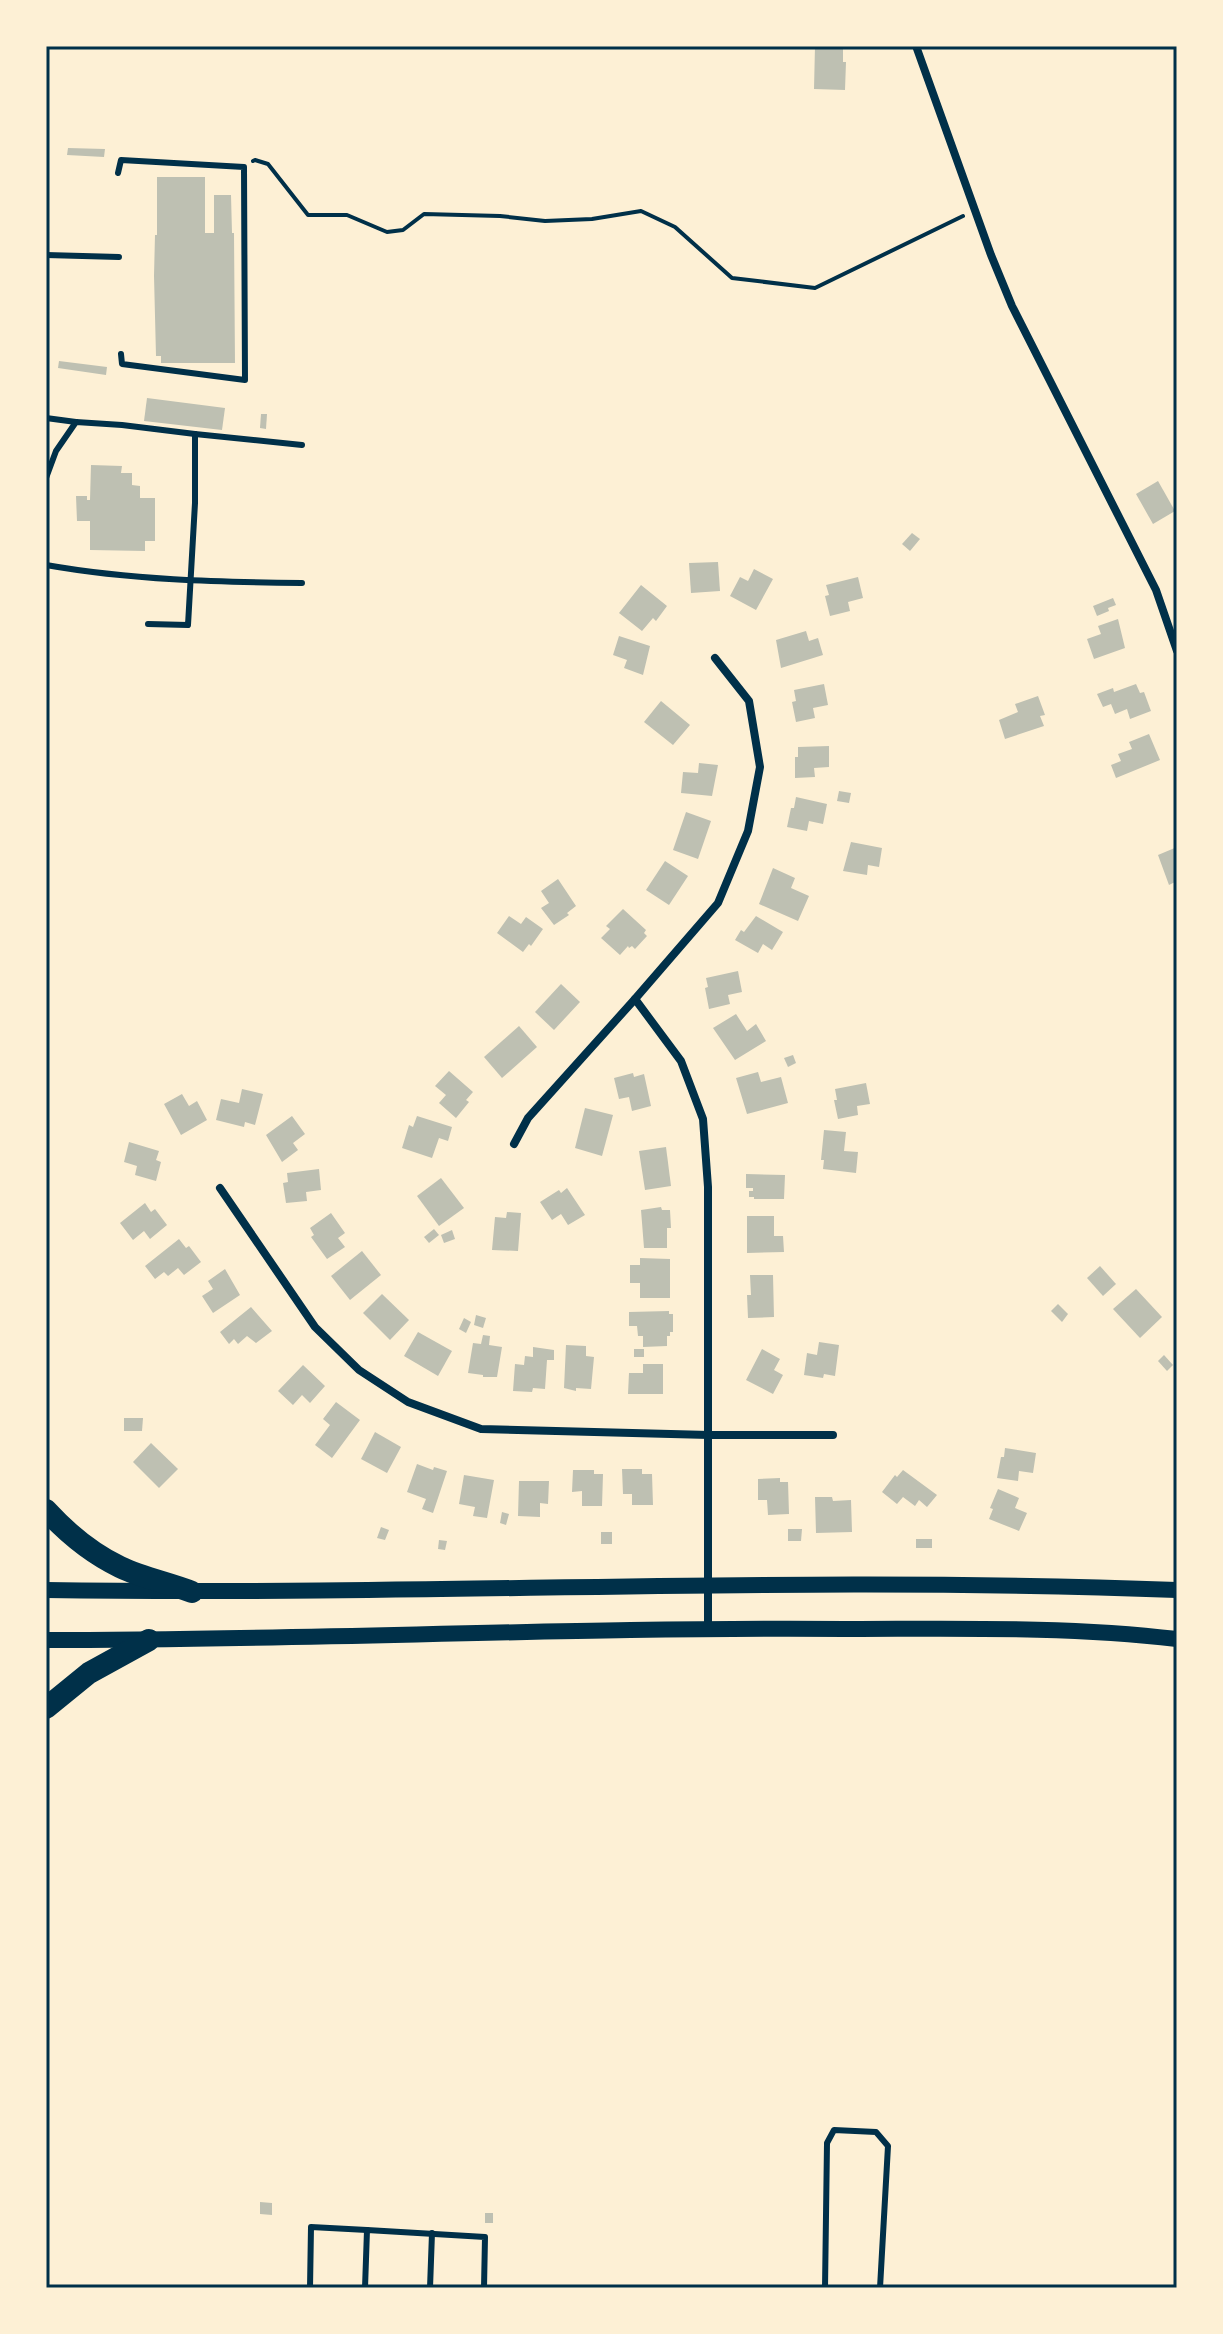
<svg xmlns="http://www.w3.org/2000/svg" width="1223" height="2334" font-family="Arial,sans-serif">
<style>
.building{fill:#bec0b2}
.lines{fill:none;stroke-linecap:round;stroke-linejoin:round}
.path{stroke:#003049;stroke-width:4}
.service{stroke:#003049;stroke-width:6}
.minor{stroke:#003049;stroke-width:8}
.secondary{stroke:#003049;stroke-width:16}
.trunk{stroke:#003049;stroke-width:22}
.neatline{fill:none;stroke:#003049;stroke-width:3}
</style>
<rect width="100%" height="100%" fill="#fdf0d5"/>
<g class="building">
<path d="M815,46H843V62H846L845,90L814,89Z"/>
<path d="M68,148L105,149L104,157L67,155Z"/>
<path d="M157,177H205V233H214V195H231L232,233H234L235,363H161V356H156L154,276L155,235H157Z"/>
<path d="M59,361L107,367L106,375L58,368Z"/>
<path d="M147,398L225,408L222,430L144,421Z"/>
<path d="M261,414H267L266,429L260,428Z"/>
<path d="M91,465L122,466L121,473H132V485L140,486V498H155V541H145V551L90,550V521H77L76,496H87V500H90Z"/>
<path d="M1158,481L1175,511L1153,524L1136,494Z"/>
<path d="M912,533L920,539L910,551L902,544Z"/>
<path d="M718,562L720,591L691,593L689,563Z"/>
<path d="M754,569L773,579L756,610L730,596L740,577L748,581Z"/>
<path d="M858,577L863,598L848,602L850,611L830,616L825,596L829,595L826,585Z"/>
<path d="M641,585L667,606L656,621L653,618L642,631L619,613Z"/>
<path d="M1113,598L1116,605L1108,608L1109,611L1097,616L1093,606Z"/>
<path d="M1118,619L1125,648L1094,659L1087,639L1101,634L1098,626Z"/>
<path d="M806,631L809,641L818,638L823,655L781,668L776,640Z"/>
<path d="M619,636L650,646L643,675L624,668L627,660L613,655Z"/>
<path d="M824,684L828,705L813,708L815,718L796,722L792,702L796,701L794,690Z"/>
<path d="M1136,684L1140,693L1144,692L1151,711L1130,719L1127,709L1115,714L1111,704L1103,707L1097,694L1113,688L1114,692Z"/>
<path d="M1038,696L1045,715L1040,716L1044,726L1005,739L999,720L1018,712L1015,704Z"/>
<path d="M661,701L690,725L673,745L644,722Z"/>
<path d="M1149,734L1160,760L1116,778L1111,765L1121,761L1118,754L1132,749L1129,742Z"/>
<path d="M829,746V767L814,768L815,777L795,778V757H798V747Z"/>
<path d="M699,763L718,765L712,796L681,793L683,772L698,773Z"/>
<path d="M839,791L851,793L849,803L837,801Z"/>
<path d="M796,797L827,804L823,824L809,821L807,831L787,827L791,808H794Z"/>
<path d="M686,812L711,821L698,859L673,850Z"/>
<path d="M851,842L882,848L879,867L868,865L867,875L843,871Z"/>
<path d="M1177,847V887L1175,882L1169,885L1158,855Z"/>
<path d="M665,861L688,876L669,905L646,890Z"/>
<path d="M773,868L795,878L791,888L809,896L798,921L759,904Z"/>
<path d="M558,879L576,906L567,913L569,915L554,925L541,908L549,903L541,891Z"/>
<path d="M623,909L646,930L644,933L647,936L635,949L632,946L629,948L628,946L620,955L601,938L610,929L606,926Z"/>
<path d="M509,916L521,924L526,917L543,929L531,946L529,944L523,952L497,933Z"/>
<path d="M756,916L783,932L772,950L763,944L758,953L735,940L741,930L744,932Z"/>
<path d="M738,971L742,992L728,995L730,1004L709,1009L705,988L708,987L706,978Z"/>
<path d="M561,984L580,1002L554,1030L535,1012Z"/>
<path d="M736,1014L747,1031L756,1024L766,1041L735,1060L713,1028Z"/>
<path d="M519,1026L537,1047L502,1078L484,1057Z"/>
<path d="M793,1055L796,1063L788,1067L784,1058Z"/>
<path d="M449,1071L473,1092L466,1100L469,1102L456,1118L439,1103L446,1095L435,1086Z"/>
<path d="M758,1072L761,1082L781,1077L788,1103L747,1114L736,1078Z"/>
<path d="M633,1073L634,1077L644,1074L651,1106L632,1111L629,1097L619,1099L614,1078Z"/>
<path d="M866,1083L870,1104L857,1106L858,1115L838,1119L834,1100H837L835,1089Z"/>
<path d="M242,1089L263,1094L255,1125L245,1122L244,1127L216,1120L221,1099L239,1103Z"/>
<path d="M182,1094L189,1106L197,1101L207,1120L181,1135L164,1104Z"/>
<path d="M585,1108L613,1115L602,1156L575,1148Z"/>
<path d="M292,1116L305,1134L293,1143L298,1150L282,1162L266,1135Z"/>
<path d="M417,1116L452,1127L448,1141L439,1138L432,1158L402,1148L409,1125L413,1127Z"/>
<path d="M824,1130L846,1132L844,1151L858,1152L856,1173L823,1169L824,1160H821Z"/>
<path d="M129,1142L159,1151L156,1160L161,1162L156,1181L135,1175L137,1166L124,1162Z"/>
<path d="M666,1147L671,1186L645,1190L639,1151Z"/>
<path d="M319,1169L321,1190L306,1192L307,1201L286,1203L283,1183L288,1182L287,1173Z"/>
<path d="M746,1174L785,1175L784,1199H754V1197H749V1191H753V1188H746Z"/>
<path d="M441,1178L464,1208L439,1226L417,1196Z"/>
<path d="M567,1188L585,1215L568,1225L561,1214L552,1220L540,1202L559,1190L561,1193Z"/>
<path d="M145,1203L151,1212L155,1209L167,1225L150,1239L144,1231L133,1240L120,1223Z"/>
<path d="M661,1207L662,1210H670L671,1228H667V1248H644L641,1210Z"/>
<path d="M507,1212L521,1213L518,1251L492,1250L495,1217L506,1218Z"/>
<path d="M331,1213L345,1233L338,1238L345,1247L327,1259L311,1237L314,1235L310,1228Z"/>
<path d="M747,1216H774V1236H783L784,1252L747,1253Z"/>
<path d="M434,1229L439,1235L429,1243L424,1237Z"/>
<path d="M452,1230L455,1239L444,1243L441,1235Z"/>
<path d="M179,1239L186,1248L189,1246L201,1262L184,1275L178,1268L168,1276L164,1272L155,1279L145,1266Z"/>
<path d="M362,1251L381,1275L350,1300L331,1276Z"/>
<path d="M640,1258L670,1259V1298H640V1283H630V1265H640Z"/>
<path d="M1100,1266L1116,1284L1103,1296L1087,1278Z"/>
<path d="M225,1269L240,1295L213,1313L202,1296L213,1289L208,1281Z"/>
<path d="M750,1275H773L774,1317L748,1318L747,1295H751Z"/>
<path d="M1136,1289L1162,1317L1140,1338L1113,1309Z"/>
<path d="M382,1294L409,1320L390,1340L363,1313Z"/>
<path d="M1058,1304L1068,1314L1062,1322L1051,1311Z"/>
<path d="M251,1307L272,1331L256,1343L247,1336L238,1344L234,1339L229,1344L220,1332Z"/>
<path d="M669,1311V1314H673V1332H670V1336H667V1346L643,1347V1336H638L637,1326H629V1312Z"/>
<path d="M476,1315L486,1318L483,1328L474,1325Z"/>
<path d="M464,1318L471,1322L466,1333L459,1329Z"/>
<path d="M418,1332L452,1351L438,1376L404,1356Z"/>
<path d="M483,1335L490,1336L489,1345L502,1347L497,1377H483V1375L468,1373L473,1343L481,1344Z"/>
<path d="M819,1342L839,1345L835,1376L824,1374L823,1378L804,1375L807,1353L817,1355Z"/>
<path d="M566,1345L586,1346V1356L594,1357L591,1389L576,1388V1391L564,1388Z"/>
<path d="M533,1347L554,1350V1360H547L545,1389L533,1388L532,1392L513,1391L515,1364L524,1365L525,1356L533,1357Z"/>
<rect x="634" y="1349" width="10" height="8"/>
<path d="M762,1349L780,1359L774,1370L783,1375L773,1394L746,1380Z"/>
<path d="M1164,1355L1173,1365L1167,1371L1158,1361Z"/>
<path d="M643,1364H663V1394H628L629,1373H643Z"/>
<path d="M303,1365L325,1386L310,1403L302,1395L293,1405L278,1391Z"/>
<path d="M336,1402L360,1420L332,1458L315,1445L330,1425L323,1419Z"/>
<path d="M124,1418H143L142,1431H124Z"/>
<path d="M375,1432L401,1447L387,1473L361,1459Z"/>
<path d="M151,1443L178,1469L159,1488L133,1462Z"/>
<path d="M1005,1448L1036,1453L1033,1473L1019,1471L1018,1481L997,1478L1001,1457H1004Z"/>
<path d="M417,1464L433,1470L434,1467L447,1471L433,1513L422,1509L426,1499L407,1492Z"/>
<path d="M622,1469H642V1474H652L653,1505H632V1494H623Z"/>
<path d="M573,1470H594V1474H603L602,1506H582V1491L572,1492Z"/>
<path d="M903,1470L937,1495L927,1507L919,1500L915,1506L903,1497L897,1504L882,1492L895,1475L897,1477Z"/>
<path d="M464,1475L494,1480L487,1518L473,1516L475,1507L459,1504Z"/>
<path d="M780,1478V1482H788L789,1514L768,1515L767,1500H758V1479Z"/>
<path d="M519,1481H549L548,1504L540,1503V1517L518,1516Z"/>
<path d="M998,1489L1019,1498L1015,1508L1027,1513L1019,1531L989,1519L993,1509L990,1508Z"/>
<path d="M815,1497H832L833,1501L851,1500L852,1532L816,1533Z"/>
<path d="M502,1512L509,1514L506,1525L500,1523Z"/>
<path d="M381,1527L389,1530L385,1540L377,1538Z"/>
<path d="M788,1529H802L801,1541H788Z"/>
<rect x="601" y="1532" width="11" height="12"/>
<rect x="916" y="1539" width="16" height="9"/>
<path d="M439,1540L447,1541L445,1550L438,1549Z"/>
<path d="M260,2202L272,2203V2215L260,2214Z"/>
<rect x="485" y="2213" width="8" height="10"/>
</g>
<g class="lines">
<path class="path" d="M253,161L255,160L268,164L308,215H347L387,232L403,230L424,214L500,216L545,221L592,219L641,211L675,227L732,278L815,288L963,216"/>
<g class="service">
<path d="M118,173L121,160L244,167L245,380L122,364L121,354"/>
<path d="M46,255L119,257"/>
<path d="M46,418L76,422"/>
<path d="M195,434L302,445"/>
<path d="M46,478L56,451L76,422L122,425L195,434V503L188,625L148,624"/>
<path d="M46,565C131,580 216,582 302,583"/>
<path d="M310,2288L311,2227L367,2230"/>
<path d="M365,2288L367,2230L485,2237L484,2288"/>
<path d="M430,2288L432,2233"/>
<path d="M825,2288L827,2143L834,2130L876,2132L888,2146L880,2288"/>
</g>
<g class="minor">
<path d="M916,46L991,255L1012,306L1156,590L1177,651"/>
<path d="M635,999L681,1061L703,1119L708,1187V1628"/>
<path d="M514,1144L528,1118L635,999L718,903L748,831L760,767L749,701L715,658"/>
<path d="M220,1188L315,1327L359,1370L408,1402L481,1429L709,1435H833"/>
</g>
<g class="secondary">
<path d="M46,1590C423,1596 800,1575 1177,1590"/>
<path d="M46,1640C312,1640 578,1627 845,1629C955,1629 1067,1626 1177,1639"/>
</g>
<g class="trunk">
<path d="M46,1510C68,1534 91,1553 120,1567C143,1578 169,1583 192,1592"/>
<path d="M46,1708L89,1673L149,1640"/>
</g>
</g>
<rect width="1223" height="2334" fill="none" stroke="#fdf0d5" stroke-width="96"/>
<rect x="48" y="48" width="1127" height="2238" class="neatline"/>
</svg>
